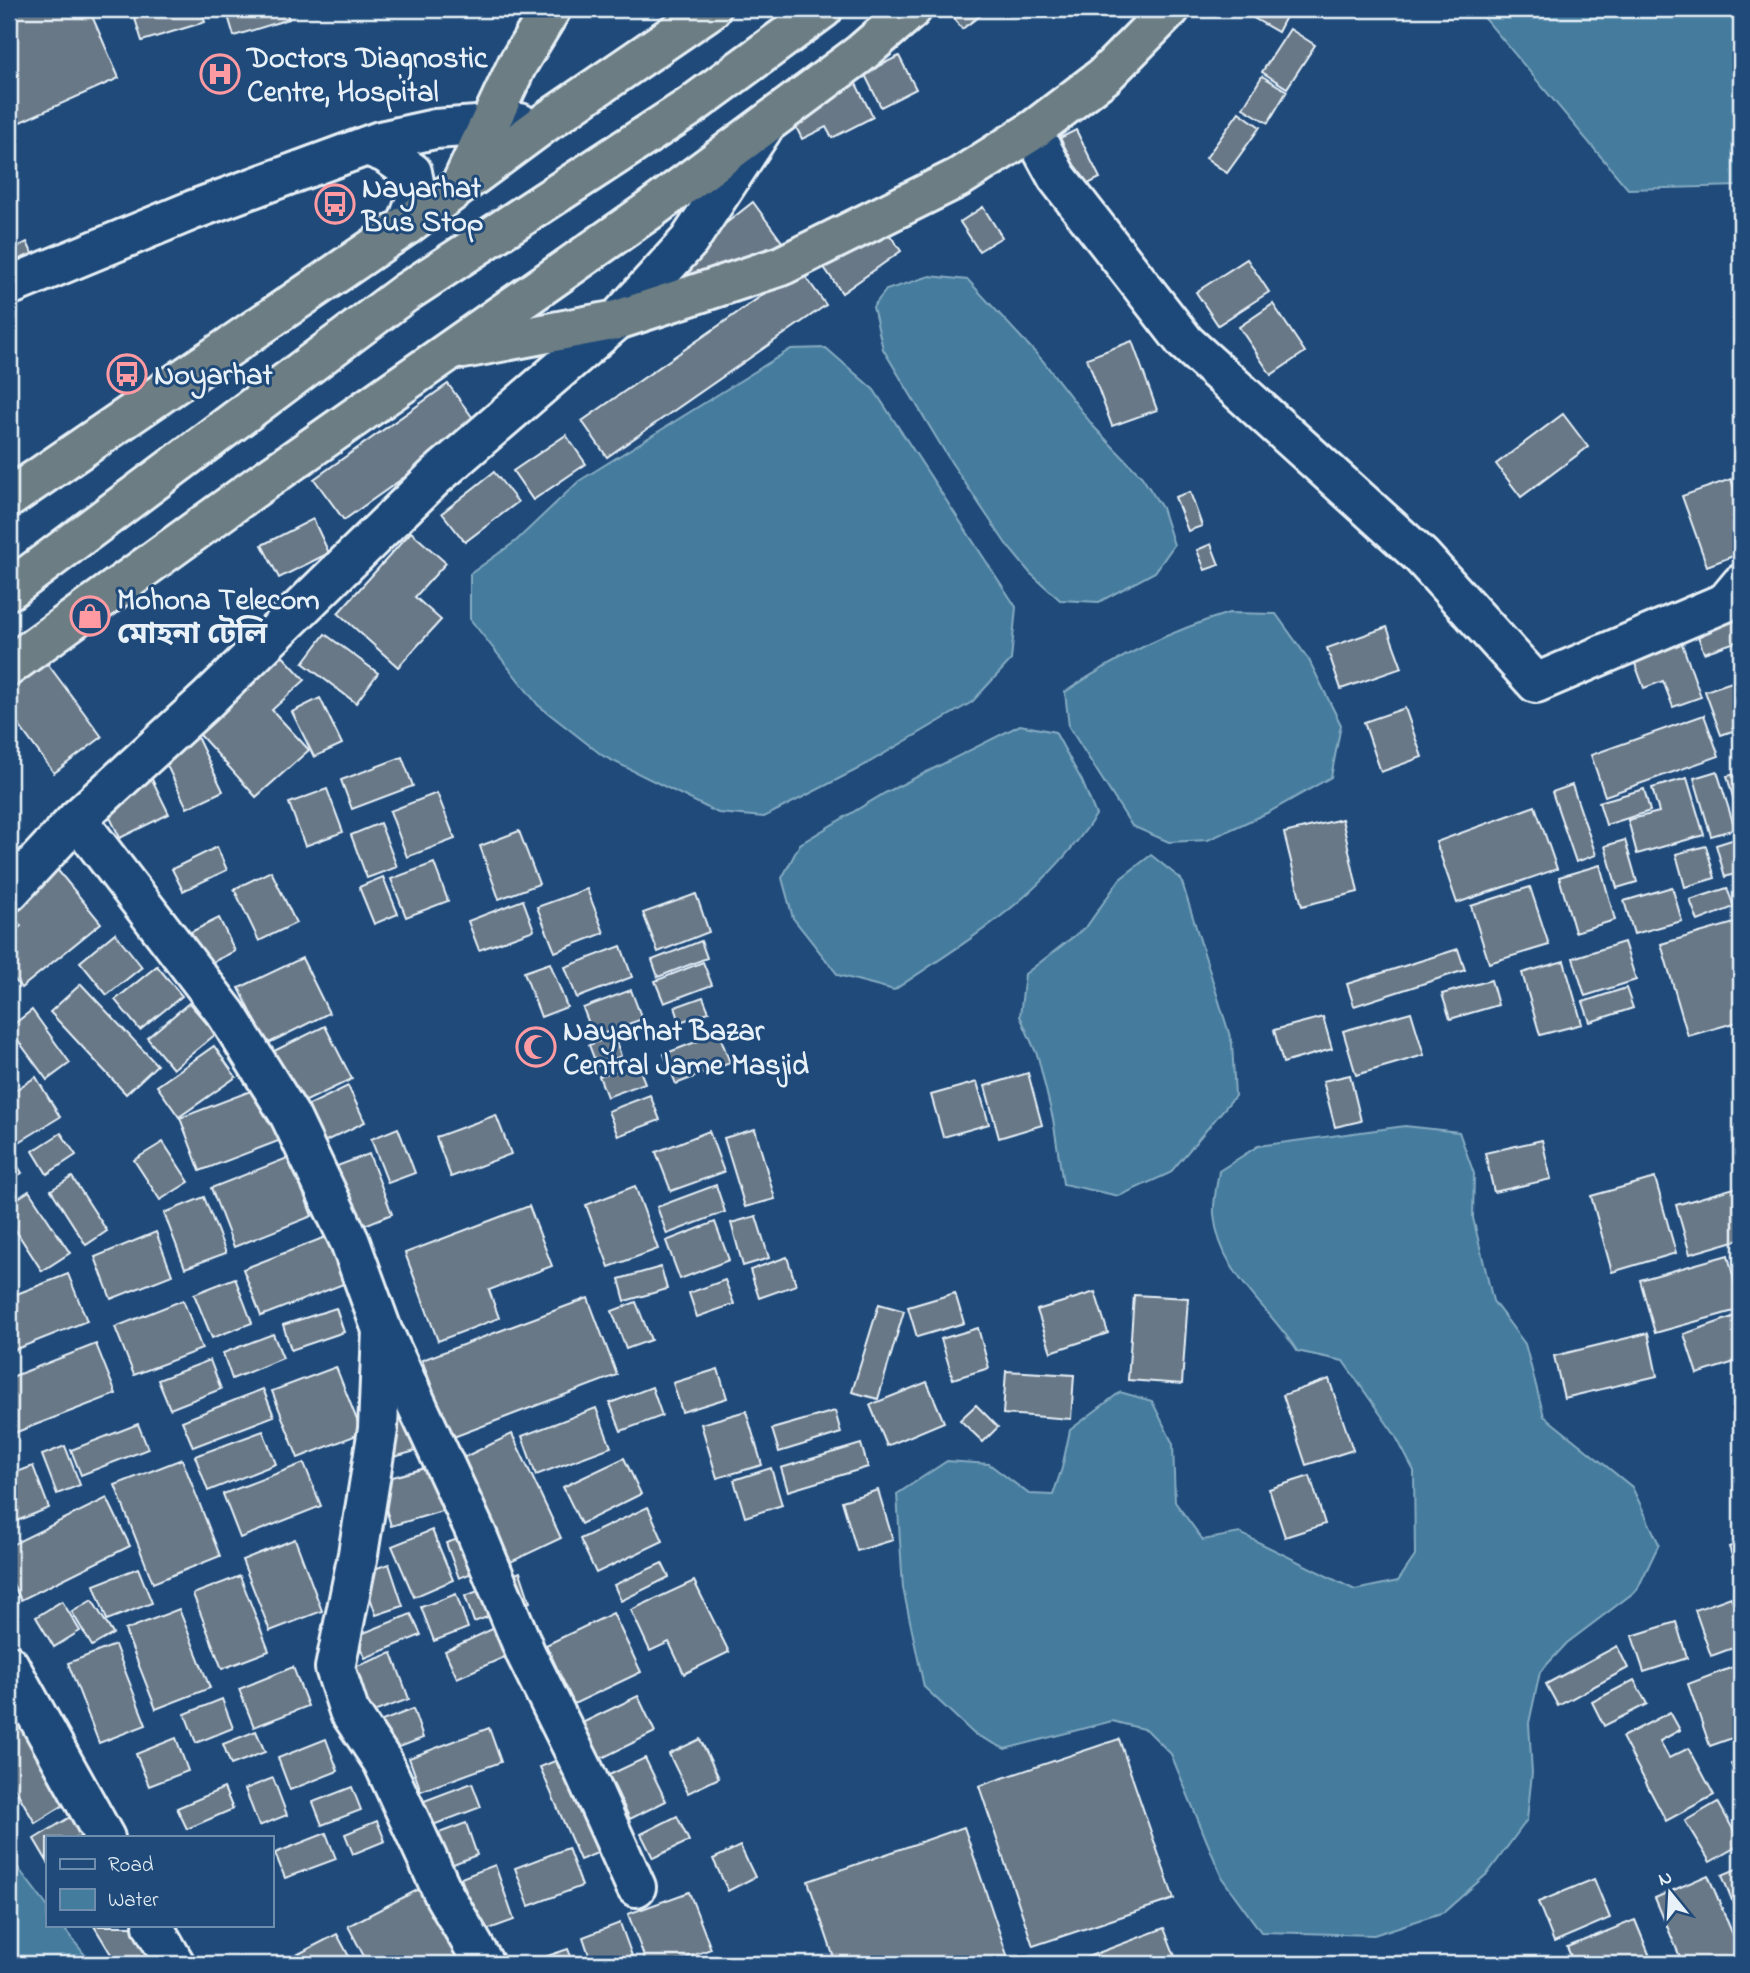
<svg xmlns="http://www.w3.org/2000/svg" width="1750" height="1973" font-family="'Indie Flower','Noto Sans Bengali',sans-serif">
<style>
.water{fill:#447c9e;stroke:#86abc2;stroke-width:2}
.building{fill:#677887;stroke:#e8f1f8;stroke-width:2}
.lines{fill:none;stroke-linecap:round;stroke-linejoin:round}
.minor-casing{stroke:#e8f1f8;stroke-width:44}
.highway-casing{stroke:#e8f1f8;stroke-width:44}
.minor{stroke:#1f4a7a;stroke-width:38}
.highway{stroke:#6c7e84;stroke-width:38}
.labels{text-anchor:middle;stroke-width:6;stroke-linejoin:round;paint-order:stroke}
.poi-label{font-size:30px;font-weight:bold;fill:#e8f1f8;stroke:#1f4a7a;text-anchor:start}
</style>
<rect width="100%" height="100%" fill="#1f4a7a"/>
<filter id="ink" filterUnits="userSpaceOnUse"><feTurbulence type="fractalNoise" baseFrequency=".0143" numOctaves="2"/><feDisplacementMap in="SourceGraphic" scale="14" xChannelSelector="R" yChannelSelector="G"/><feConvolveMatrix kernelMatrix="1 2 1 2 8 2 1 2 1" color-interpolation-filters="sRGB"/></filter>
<g filter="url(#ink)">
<g class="water">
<path d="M1477,9H1741V186L1628,189Z"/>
<path d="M930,276L968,280L1043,361L1094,427L1142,477L1162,508L1174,545L1155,572L1099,602L1060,600L1030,573L1006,544L951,462L883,349L873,307L886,290Z"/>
<path d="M826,348L874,390L1016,607L1011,660L972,702L856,770L764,817L718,813L603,756L538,705L470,619V574L516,541L579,481L791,349Z"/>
<path d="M1229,613L1276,614L1309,660L1341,725L1331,777L1269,812L1208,840L1169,842L1132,826L1069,727L1065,692C1117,657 1169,631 1229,613Z"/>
<path d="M1020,725L1055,732L1082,781L1096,815C1041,898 974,936 894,990L838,975L793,918L782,878L800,844L885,793Z"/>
<path d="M1151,855L1181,879L1232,1043L1235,1096L1170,1173L1119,1196L1063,1184L1053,1119L1038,1057L1020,1016L1025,974L1087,926L1120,879Z"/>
<path d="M1405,1126L1459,1132L1474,1174L1473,1218L1493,1301L1525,1344L1544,1416L1632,1487L1659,1544L1637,1590L1567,1643L1540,1672L1529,1723L1532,1773L1527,1820L1488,1873L1444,1912L1374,1935L1261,1932L1222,1878L1171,1754L1147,1730L1112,1721L1005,1749L974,1734L924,1687L903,1588L897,1494L947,1461L989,1464L1029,1494L1053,1495L1062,1468L1070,1430L1120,1392L1152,1401L1173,1444L1175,1502L1203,1540L1240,1533L1355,1590L1398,1581L1415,1556L1414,1471L1395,1435L1343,1361L1297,1351C1268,1305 1219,1273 1214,1214C1213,1201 1217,1185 1219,1171L1258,1146Z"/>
<path d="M9,1856L47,1906V1926H62L92,1964H9Z"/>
</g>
<g class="building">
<path d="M9,9H89L119,78L9,127Z"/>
<path d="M132,9H201L205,22L142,41Z"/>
<path d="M226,9H285L289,19L234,36Z"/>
<path d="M954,9H989L962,29L950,12Z"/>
<path d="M1255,9H1290L1278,32L1250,16Z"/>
<path d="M1290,29L1315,45L1287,88L1262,72Z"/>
<path d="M899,56L916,89L881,107L864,73Z"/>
<path d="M852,76L873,117L832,138L826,127L802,139L790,115Z"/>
<path d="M1262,76L1287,91L1268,123L1243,108Z"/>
<path d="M1239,112L1260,127L1227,173L1206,158Z"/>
<path d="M1076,130L1100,178L1084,186L1060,138Z"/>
<path d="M753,202L782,242L698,290L682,258Z"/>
<path d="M983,207L1002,237L979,251L960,222Z"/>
<path d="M880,221L901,251L842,293L821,263Z"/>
<path d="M27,242L43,277L9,293V251Z"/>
<path d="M1247,259L1269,292L1218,325L1196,292Z"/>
<path d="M800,269L826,305L607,457L582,421Z"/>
<path d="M1273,304L1305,352L1271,375L1239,327Z"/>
<path d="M1132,341L1157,410L1112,426L1087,358Z"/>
<path d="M448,384L478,425L344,520L314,479Z"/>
<path d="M1563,414L1588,447L1521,497L1496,464Z"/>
<path d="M566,435L586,464L533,500L513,471Z"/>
<path d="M494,472L518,502L465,542L442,513Z"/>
<path d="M1731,479L1741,509V553L1707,566L1682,496Z"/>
<path d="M1190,492L1202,526L1188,531L1175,497Z"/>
<path d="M313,519L329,553L279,578L262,545Z"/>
<path d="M411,532L446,563L415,597L441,620L398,667L338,613Z"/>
<path d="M1211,544L1219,565L1205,570L1197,550Z"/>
<path d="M1741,608V640L1704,653L1694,625Z"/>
<path d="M1387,627L1402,668L1341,689L1327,648Z"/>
<path d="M325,634L378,673L356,703L303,663Z"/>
<path d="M1681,641L1701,697L1673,707L1663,681L1644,688L1633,658Z"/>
<path d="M277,650L305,680L272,710L309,750L256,797L192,726Z"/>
<path d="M47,663L102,737L54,773L9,712V691Z"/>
<path d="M1741,679V728L1721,735L1705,691Z"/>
<path d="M320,698L342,744L314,757L292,712Z"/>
<path d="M1405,708L1422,757L1381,772L1364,722Z"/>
<path d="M1704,715L1719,756L1605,796L1591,755Z"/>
<path d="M197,737L223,791L187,808L162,755Z"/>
<path d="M402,757L413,786L352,809L341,780Z"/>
<path d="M146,767L169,814L120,838L97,791Z"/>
<path d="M1717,771L1735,829L1711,836L1694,778Z"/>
<path d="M1741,773V826L1727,776Z"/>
<path d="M1687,778L1704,835L1637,854L1628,820L1659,812L1652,788Z"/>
<path d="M1572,785L1596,855L1576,862L1552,792Z"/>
<path d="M327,789L343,832L305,846L289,803Z"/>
<path d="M1644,789L1650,811L1606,825L1599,802Z"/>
<path d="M437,793L455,839L407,857L390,811Z"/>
<path d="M1535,806L1557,869L1457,903L1436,842Z"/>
<path d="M1342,819L1358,892L1302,906L1284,833Z"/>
<path d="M380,823L397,867L367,878L351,835Z"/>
<path d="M519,831L539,884L499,899L480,846Z"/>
<path d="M1741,837V872L1725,877L1716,845Z"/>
<path d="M1625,840L1637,882L1617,888L1605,846Z"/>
<path d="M1706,846L1715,878L1685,887L1676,854Z"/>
<path d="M217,847L227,870L183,891L172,869Z"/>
<path d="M42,851L101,923L21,988L9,972V936L21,926L9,911V878Z"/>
<path d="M434,863L448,901L406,917L391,879Z"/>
<path d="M1600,865L1615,920L1575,932L1559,877Z"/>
<path d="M271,871L296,923L259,941L234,889Z"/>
<path d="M383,877L398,914L374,924L359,887Z"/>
<path d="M1530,887L1549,945L1489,963L1471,906Z"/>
<path d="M1672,887L1682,921L1634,934L1624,901Z"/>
<path d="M1727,888L1734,907L1698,921L1690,900Z"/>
<path d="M587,889L604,933L555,952L537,907Z"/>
<path d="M696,894L709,932L658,952L643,913Z"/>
<path d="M523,900L534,930L479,950L468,921Z"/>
<path d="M219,918L235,951L207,965L191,932Z"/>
<path d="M1741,921V1021L1688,1036L1661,944Z"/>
<path d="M115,933L142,967L107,995L80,962Z"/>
<path d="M701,941L707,958L658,977L652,960Z"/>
<path d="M1624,942L1636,980L1585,996L1573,958Z"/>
<path d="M621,946L632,977L577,998L565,967Z"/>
<path d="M1458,949L1465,970L1354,1006L1347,984Z"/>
<path d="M302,958L329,1013L267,1044L239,988Z"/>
<path d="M1564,961L1582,1024L1540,1035L1522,973Z"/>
<path d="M703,962L712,985L664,1003L655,981Z"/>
<path d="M550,963L567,1007L541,1017L524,972Z"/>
<path d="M157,966L182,996L140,1030L115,1000Z"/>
<path d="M1491,980L1498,1005L1450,1019L1442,994Z"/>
<path d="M81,984L157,1065L126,1094L50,1012Z"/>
<path d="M1626,988L1633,1008L1590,1022L1583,1002Z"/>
<path d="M631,990L642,1019L594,1037L583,1008Z"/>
<path d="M703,997L709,1012L680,1022L675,1007Z"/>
<path d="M189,1003L216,1034L173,1069L147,1038Z"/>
<path d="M32,1010L70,1063L47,1080L9,1028Z"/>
<path d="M1411,1012L1424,1055L1356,1075L1343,1031Z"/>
<path d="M1323,1017L1332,1049L1283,1063L1274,1030Z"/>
<path d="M325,1026L352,1079L298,1105L272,1052Z"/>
<path d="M719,1033L730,1063L676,1084L664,1054Z"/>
<path d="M614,1035L621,1056L597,1066L589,1045Z"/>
<path d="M214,1046L236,1077L179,1117L157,1086Z"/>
<path d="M637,1063L645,1083L607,1097L599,1076Z"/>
<path d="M1028,1073L1042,1125L999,1138L985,1086Z"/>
<path d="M1350,1075L1361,1121L1335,1127L1323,1081Z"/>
<path d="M36,1077L60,1117L16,1144L9,1133V1094Z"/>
<path d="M977,1082L989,1124L943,1137L931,1095Z"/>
<path d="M348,1086L365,1122L322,1143L305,1107Z"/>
<path d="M261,1087L281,1140L200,1171L180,1118Z"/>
<path d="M650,1095L660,1120L618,1136L608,1111Z"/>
<path d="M496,1115L511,1154L451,1177L436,1137Z"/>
<path d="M398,1128L415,1173L388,1183L371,1139Z"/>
<path d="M755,1129L775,1199L745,1207L724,1138Z"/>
<path d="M709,1131L724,1172L671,1191L656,1152Z"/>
<path d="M61,1133L76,1155L47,1174L33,1151Z"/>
<path d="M1542,1140L1551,1179L1494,1192L1485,1153Z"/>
<path d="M163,1142L189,1182L160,1200L134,1160Z"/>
<path d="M9,1152L22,1173L9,1181Z"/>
<path d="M369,1154L392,1214L360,1227L337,1166Z"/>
<path d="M290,1157L312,1216L234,1247L211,1188Z"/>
<path d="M72,1177L107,1231L86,1245L51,1190Z"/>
<path d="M1655,1178L1676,1253L1612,1272L1591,1196Z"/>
<path d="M716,1185L725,1212L667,1234L657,1207Z"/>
<path d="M635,1186L658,1249L609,1267L586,1205Z"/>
<path d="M1741,1186V1239L1690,1254L1676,1205Z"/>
<path d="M29,1191L70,1253L42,1271L9,1220V1204Z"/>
<path d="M204,1197L226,1253L185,1268L164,1213Z"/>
<path d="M529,1206L552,1266L489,1290L499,1318L438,1341L405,1253Z"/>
<path d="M756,1216L769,1258L743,1266L731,1223Z"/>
<path d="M715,1222L729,1260L680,1279L666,1241Z"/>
<path d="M156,1232L172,1275L111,1299L95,1257Z"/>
<path d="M328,1236L346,1283L261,1316L243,1269Z"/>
<path d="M1728,1255L1741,1309L1655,1333L1640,1280Z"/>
<path d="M787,1257L796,1285L759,1298L750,1270Z"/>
<path d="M661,1267L667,1289L625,1301L619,1279Z"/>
<path d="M68,1274L87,1321L9,1352V1297Z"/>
<path d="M235,1278L252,1323L212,1338L194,1294Z"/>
<path d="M725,1280L734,1304L697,1317L689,1293Z"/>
<path d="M1095,1292L1108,1333L1051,1352L1037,1310Z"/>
<path d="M955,1293L964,1323L917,1337L908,1307Z"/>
<path d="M1134,1295L1188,1298L1182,1384L1128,1380Z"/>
<path d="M588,1298L617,1375L451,1438L422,1360Z"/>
<path d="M183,1300L202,1349L134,1375L115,1327Z"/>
<path d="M636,1302L651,1340L626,1349L612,1311Z"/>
<path d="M879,1304L904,1311L878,1399L852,1392Z"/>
<path d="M336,1308L344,1332L291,1350L283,1325Z"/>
<path d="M1741,1314V1360L1697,1374L1684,1334Z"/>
<path d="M978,1328L989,1368L953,1379L941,1339Z"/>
<path d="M1648,1333L1657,1376L1564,1398L1554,1356Z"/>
<path d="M273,1334L283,1358L232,1379L223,1353Z"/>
<path d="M96,1344L116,1394L9,1435V1378Z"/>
<path d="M210,1360L221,1389L170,1409L158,1380Z"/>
<path d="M336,1367L362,1433L298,1458L272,1391Z"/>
<path d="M718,1369L727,1398L682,1412L673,1383Z"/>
<path d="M1006,1371L1074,1375L1071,1419L1003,1414Z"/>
<path d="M1329,1379L1353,1450L1306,1465L1283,1395Z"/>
<path d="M927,1382L944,1422L887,1446L870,1405Z"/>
<path d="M652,1387L662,1416L621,1431L610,1403Z"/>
<path d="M263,1389L274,1416L193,1447L182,1421Z"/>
<path d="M407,1405L419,1450L394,1457L382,1412Z"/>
<path d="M976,1405L998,1427L983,1442L960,1420Z"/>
<path d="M596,1408L611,1447L536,1475L522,1436Z"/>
<path d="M746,1411L762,1465L717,1478L701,1424Z"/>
<path d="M835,1411L841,1433L779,1452L772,1429Z"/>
<path d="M138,1424L148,1449L81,1475L71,1450Z"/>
<path d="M263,1431L276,1464L208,1491L195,1456Z"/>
<path d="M512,1434L561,1538L500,1567L450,1464Z"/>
<path d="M861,1444L868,1467L788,1491L781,1468Z"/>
<path d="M65,1446L80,1485L57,1494L42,1455Z"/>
<path d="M624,1458L641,1494L581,1524L563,1487Z"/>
<path d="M182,1459L220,1556L153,1583L115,1485Z"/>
<path d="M304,1463L321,1506L240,1538L223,1494Z"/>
<path d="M33,1466L49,1508L14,1522L9,1510V1475Z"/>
<path d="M429,1467L442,1511L391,1526L378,1481Z"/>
<path d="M771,1468L782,1505L745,1517L734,1480Z"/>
<path d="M1310,1476L1325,1524L1285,1537L1269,1489Z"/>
<path d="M878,1490L893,1540L857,1551L842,1501Z"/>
<path d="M107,1498L130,1546L21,1600L9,1576V1546Z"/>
<path d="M648,1507L663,1541L596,1573L580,1539Z"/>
<path d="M432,1530L453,1580L414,1597L392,1546Z"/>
<path d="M467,1536L480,1570L459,1578L446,1543Z"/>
<path d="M295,1539L322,1611L270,1631L242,1560Z"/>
<path d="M1741,1543V1582L1729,1547Z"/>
<path d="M662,1563L669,1577L621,1601L614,1585Z"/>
<path d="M389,1564L403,1606L376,1615L362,1573Z"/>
<path d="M138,1568L152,1603L107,1620L94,1585Z"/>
<path d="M520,1572L530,1602L511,1608L502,1579Z"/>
<path d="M240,1576L269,1651L222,1669L193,1594Z"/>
<path d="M694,1581L729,1652L684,1674L669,1642L650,1651L631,1610Z"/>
<path d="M488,1587L498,1613L474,1622L465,1596Z"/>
<path d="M456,1594L468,1628L434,1641L421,1607Z"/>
<path d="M1731,1597L1741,1625V1645L1711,1656L1695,1610Z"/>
<path d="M92,1600L113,1634L92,1646L72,1612Z"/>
<path d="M62,1601L80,1631L54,1647L36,1617Z"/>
<path d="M179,1609L210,1688L156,1709L125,1630Z"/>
<path d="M613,1613L641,1672L574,1704L546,1645Z"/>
<path d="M411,1614L421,1635L365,1658L356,1636Z"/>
<path d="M1676,1622L1687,1658L1644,1672L1632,1636Z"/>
<path d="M503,1624L516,1652L457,1678L445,1651Z"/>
<path d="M115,1645L146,1725L99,1743L68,1663Z"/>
<path d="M1617,1646L1628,1668L1558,1706L1546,1684Z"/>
<path d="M392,1653L409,1699L371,1713L354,1667Z"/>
<path d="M1741,1664V1735L1710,1746L1688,1684Z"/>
<path d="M293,1667L308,1706L254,1727L239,1689Z"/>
<path d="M1634,1680L1647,1704L1604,1726L1592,1702Z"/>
<path d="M638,1696L655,1732L600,1759L582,1723Z"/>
<path d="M222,1699L233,1728L196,1743L185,1714Z"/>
<path d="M16,1701L75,1798L35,1823L9,1778V1706Z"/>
<path d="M413,1709L423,1738L392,1750L382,1721Z"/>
<path d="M1670,1712L1680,1730L1660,1741L1669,1758L1689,1748L1714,1795L1666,1821L1622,1737Z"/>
<path d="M489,1728L501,1762L421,1791L409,1758Z"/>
<path d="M256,1731L265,1752L231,1765L223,1744Z"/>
<path d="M176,1738L188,1771L149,1786L136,1754Z"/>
<path d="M326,1739L338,1771L290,1790L278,1758Z"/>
<path d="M700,1739L719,1778L688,1793L669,1754Z"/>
<path d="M1119,1739L1174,1899L1033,1946L979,1786Z"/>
<path d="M565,1757L605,1850L580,1860L540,1767Z"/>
<path d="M645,1758L666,1801L630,1819L609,1775Z"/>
<path d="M1741,1760V1790L1731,1764Z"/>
<path d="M273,1778L287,1815L259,1826L245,1789Z"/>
<path d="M472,1783L481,1807L425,1828L416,1804Z"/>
<path d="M352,1787L361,1810L322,1825L313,1802Z"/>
<path d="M224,1788L233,1809L187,1829L177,1808Z"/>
<path d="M1718,1802L1741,1844L1710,1862L1685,1821Z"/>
<path d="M88,1806L108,1838H47V1861L34,1839Z"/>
<path d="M677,1816L689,1841L653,1858L641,1834Z"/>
<path d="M377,1821L385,1841L353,1854L345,1834Z"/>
<path d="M466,1823L477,1855L448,1866L436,1834Z"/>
<path d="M964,1827L1010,1964H836L808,1881Z"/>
<path d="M326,1833L336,1859L285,1878L275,1853Z"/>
<path d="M740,1846L755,1877L728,1891L713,1859Z"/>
<path d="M568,1848L582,1886L529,1906L515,1868Z"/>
<path d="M495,1865L514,1920L481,1932L461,1878Z"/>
<path d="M1741,1867V1923L1722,1875Z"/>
<path d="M1708,1875L1741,1954V1964H1683L1655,1898Z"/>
<path d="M1594,1879L1610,1918L1554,1942L1538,1902Z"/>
<path d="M425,1886L467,1964H368L348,1926Z"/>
<path d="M689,1892L711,1949L670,1964H647L628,1914Z"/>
<path d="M1635,1920L1651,1959L1638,1964H1574L1567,1947Z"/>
<path d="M620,1923L635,1964H592L583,1937Z"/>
<path d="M94,1926H140L163,1964H117Z"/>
<path d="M1164,1928L1178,1964H1069Z"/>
<path d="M337,1934L353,1964H279Z"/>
<path d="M568,1949L574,1964H524Z"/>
</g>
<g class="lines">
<g class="minor-casing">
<g id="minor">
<path d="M1032,131L1057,177L1185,342L1421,556L1536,683L1726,602L1741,584"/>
<path d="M367,146L385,153L412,172L417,197L407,225"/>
<path d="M9,286L193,210L380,141L435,129L520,123"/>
<path d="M77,819L227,1015L290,1116L350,1242L382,1330L378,1429L358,1554L335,1668L349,1711L383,1762L445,1897L484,1964"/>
<path d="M9,892L77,819L208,699L436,476L617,320L689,241L764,127"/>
<path d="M386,1338L477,1535L526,1654L583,1769L636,1887"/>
<path d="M9,1665L105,1838"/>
<path d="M153,1926L175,1964"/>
</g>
</g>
<g class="highway-casing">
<g id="highway">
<path d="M463,180L517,65L551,9"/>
<path d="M463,349L617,320L781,266L958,178L1032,131L1104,76L1170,9"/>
<path d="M9,498L407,225L546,122L711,9"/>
<path d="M9,590L405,293L688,108L823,9"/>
<path d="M9,666L257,486L650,210L860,54L912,9"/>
</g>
</g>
<use href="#minor" class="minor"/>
<use href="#highway" class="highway"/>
</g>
</g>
<defs>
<g id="hospital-ring" transform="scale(2.0125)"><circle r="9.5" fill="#1f4a7a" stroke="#ff9aa2" stroke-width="1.5"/><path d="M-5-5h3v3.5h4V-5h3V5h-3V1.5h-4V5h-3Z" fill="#ff9aa2"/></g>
<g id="bus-ring" transform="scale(2.0125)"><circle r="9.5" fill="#1f4a7a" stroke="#ff9aa2" stroke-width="1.5"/><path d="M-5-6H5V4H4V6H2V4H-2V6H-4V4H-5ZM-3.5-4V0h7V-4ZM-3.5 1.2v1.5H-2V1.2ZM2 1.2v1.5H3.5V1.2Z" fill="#ff9aa2"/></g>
<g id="shop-ring" transform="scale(2.0125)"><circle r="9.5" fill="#1f4a7a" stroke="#ff9aa2" stroke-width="1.5"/><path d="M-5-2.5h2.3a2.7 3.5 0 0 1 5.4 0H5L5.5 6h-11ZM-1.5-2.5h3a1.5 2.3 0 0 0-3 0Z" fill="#ff9aa2"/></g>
<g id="mosque-ring" transform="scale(2.0125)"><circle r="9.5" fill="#1f4a7a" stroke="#ff9aa2" stroke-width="1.5"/><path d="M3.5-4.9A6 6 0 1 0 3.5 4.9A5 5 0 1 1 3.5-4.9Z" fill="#ff9aa2"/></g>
</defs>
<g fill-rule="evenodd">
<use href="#hospital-ring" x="220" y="74"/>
<use href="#bus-ring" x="335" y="204"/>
<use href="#bus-ring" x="127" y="374"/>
<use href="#shop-ring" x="90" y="616"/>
<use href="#mosque-ring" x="536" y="1047"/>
</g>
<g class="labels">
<g class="poi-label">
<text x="247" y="67">Doctors Diagnostic<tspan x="247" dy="34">Centre, Hospital</tspan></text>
<text x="362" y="197">Nayarhat<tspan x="362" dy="34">Bus Stop</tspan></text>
<text x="154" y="384">Noyarhat</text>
<text x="117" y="609">Mohona Telecom<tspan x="117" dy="34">মোহনা টেলি</tspan></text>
<text x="563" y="1040">Nayarhat Bazar<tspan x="563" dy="34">Central Jame Masjid</tspan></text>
</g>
</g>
<rect width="1750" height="1973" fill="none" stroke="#1f4a7a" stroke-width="35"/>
<rect x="18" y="18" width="1715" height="1938" fill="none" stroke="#e8f1f8" stroke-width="2.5" filter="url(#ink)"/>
<rect x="46" y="1836" width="228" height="91" fill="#1f4a7a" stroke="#6f8dac" stroke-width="2"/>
<rect x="60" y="1859" width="35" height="10" fill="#1f4a7a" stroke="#6f8dac" stroke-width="2"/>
<text x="108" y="1871" font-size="21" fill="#e8f1f8">Road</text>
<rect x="60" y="1889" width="35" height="21" fill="#447c9e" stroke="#6f8dac" stroke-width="2"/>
<text x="108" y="1906" font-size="21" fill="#e8f1f8">Water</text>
<g transform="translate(1670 1893) rotate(342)" stroke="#1f4a7a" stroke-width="5" paint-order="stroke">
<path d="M0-5L12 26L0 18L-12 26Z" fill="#e8f1f8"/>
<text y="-10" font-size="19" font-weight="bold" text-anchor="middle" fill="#e8f1f8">N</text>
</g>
</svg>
